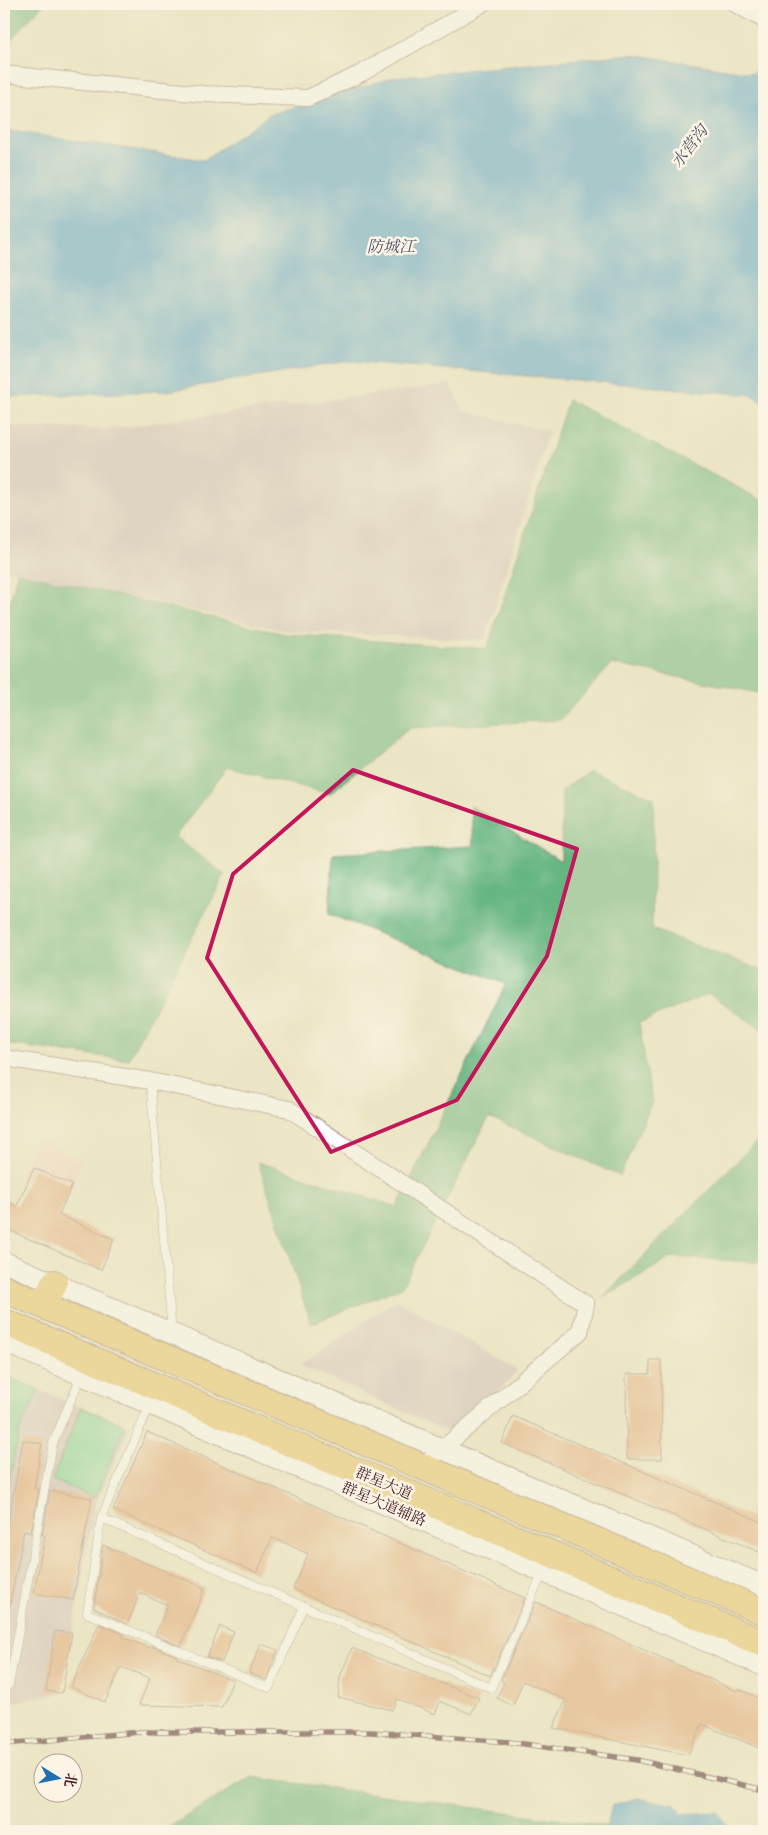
<svg xmlns="http://www.w3.org/2000/svg" width="768" height="1835" font-family="'Libre Bodoni','Noto Serif SC',serif">
<style>
.built{fill:#f5d2c2}
.industrial{fill:#d1bfbd}
.green{fill:#7dd499;stroke:#647a62}
.forest{fill:#66b681;stroke:#586a56}
.water{fill:#58a4d1;stroke:#51627e}
.lines{fill:none;stroke-linecap:round;stroke-linejoin:round}
.stream{stroke:#58a4d1;stroke-width:4}
.building{fill:#e4a574}
.service-casing{stroke:#9a8278;stroke-width:9}
.minor-casing{stroke:#9a8278;stroke-width:18}
.tertiary-casing{stroke:#9a8278;stroke-width:22}
.trunk-casing{stroke:#9a8278;stroke-width:28}
.service{stroke:#fff;stroke-width:8}
.minor{stroke:#fff;stroke-width:16}
.tertiary{stroke:#fff;stroke-width:20}
.trunk{stroke:#ebc669;stroke-width:26}
.rail-casing{stroke:#4a1f2b;stroke-width:5.5}
.rail{stroke:#fcf5e5;stroke-width:4;stroke-dasharray:11;stroke-linecap:butt}
.marked{fill:none;stroke:#c2185b;stroke-width:4;stroke-linejoin:round}
.labels{text-anchor:middle;stroke-width:5;stroke-linejoin:round;paint-order:stroke}
.street-label{font-size:15px;fill:#4a1f2b;stroke:#fcf5e5}
.water-label{font-size:16px;font-style:italic;fill:#50546d;stroke:#fcf5e5}
</style>
<rect width="100%" height="100%" fill="#fcf5e5"/>
<filter id="ink" filterUnits="userSpaceOnUse"><feTurbulence type="fractalNoise" baseFrequency=".02" numOctaves="2"/><feDisplacementMap in="SourceGraphic" scale="10" xChannelSelector="R" yChannelSelector="G"/><feConvolveMatrix kernelMatrix="1 2 1 2 8 2 1 2 1" color-interpolation-filters="sRGB"/></filter>
<filter id="wash" filterUnits="userSpaceOnUse"><feTurbulence type="fractalNoise" baseFrequency=".0096" numOctaves="4" result="noise"/><feDisplacementMap in="SourceGraphic" scale="20" xChannelSelector="R" yChannelSelector="G"/><feGaussianBlur stdDeviation="1.12" result="paint"/><feColorMatrix in="noise" values="0 0 0 0 0 0 0 0 0 0 0 0 0 0 0 0 0 1.4 0 .05"/><feComposite in="paint" operator="in"/></filter>
<g filter="url(#wash)">
<rect width="100%" height="100%" fill="#ebe5c5"/>
<path class="built" d="M37,1136L82,1162L45,1246L7,1229L28,1182L19,1178Z"/>
<g class="industrial">
<path d="M450,384L464,411L549,431L485,640L288,631L5,570L4,576V426L107,429Z"/>
<path d="M396,1300L518,1370L457,1436L300,1365Z"/>
<path d="M39,1390L130,1427L95,1505L62,1693L4,1704V1508L20,1428Z"/>
</g>
<g class="green">
<path d="M4,1375L39,1390L20,1428L5,1499H4Z"/>
<path d="M81,1407L125,1425L95,1498L52,1480Z"/>
</g>
<g class="forest">
<path d="M4,4H44L4,47Z"/>
<path d="M568,400L764,501V694L612,664L560,720L410,728L329,794L227,767L175,837L225,875L128,1060L4,1044V630L17,572L285,634L487,649Z"/>
<path d="M589,770L654,798L652,929L764,971V1031L709,994L639,1023L652,1102L620,1176L489,1117L402,1287L311,1324L258,1162L397,1207L506,984L329,914L333,854L473,846L471,806L561,861L562,791Z"/>
<path d="M764,1134V1263L672,1257L602,1298Z"/>
<path d="M251,1777L644,1831H162Z"/>
</g>
<g class="water">
<path d="M632,54L764,75V404L752,395L349,361L168,391L4,397V130L204,160L270,114L395,77Z"/>
<path d="M638,1798L675,1805L682,1814L717,1812L733,1831H606L612,1805Z"/>
</g>
<g class="lines">
<path class="stream" d="M754,76L764,56"/>
</g>
<g id="blocks">
<g class="building">
<path d="M34,1168L72,1185L59,1215L114,1239L101,1270L4,1228V1199L17,1206Z"/>
<path d="M650,1360H661L662,1459H627L626,1374H650Z"/>
<path d="M513,1416L764,1523V1554L502,1443Z"/>
<path d="M147,1432L525,1598L490,1676L293,1589L308,1554L283,1542L272,1538L257,1573L113,1510Z"/>
<path d="M23,1440L42,1444L34,1488L39,1489L31,1533L24,1531L9,1609H4V1534L6,1535Z"/>
<path d="M50,1491L92,1498L73,1600L34,1593L45,1535H42Z"/>
<path d="M103,1545L205,1588L181,1646L155,1635L168,1605L140,1593L127,1624L94,1608Z"/>
<path d="M536,1602L737,1691L738,1689L764,1700V1750L702,1724L688,1755L553,1728L566,1700L523,1681L513,1706L497,1698L504,1682L501,1680Z"/>
<path d="M99,1624L123,1634L122,1637L150,1648L151,1646L177,1656L176,1658L233,1680L222,1707L139,1705L150,1678L121,1667L105,1702L71,1687Z"/>
<path d="M220,1626L234,1632L222,1662L207,1657Z"/>
<path d="M55,1631L72,1633L62,1693L46,1691Z"/>
<path d="M261,1644L278,1650L266,1680L249,1673Z"/>
<path d="M352,1648L479,1698L471,1714L440,1701L435,1714L397,1699L392,1710L338,1697L340,1677Z"/>
</g>
</g>
</g>
<g filter="url(#ink)">
<use href="#blocks" fill-opacity="0" stroke="#9a8278" stroke-width="1"/>
<g class="lines">
<g class="service-casing">
<g id="service">
<path d="M150,1081L172,1332"/>
<path d="M150,1405L101,1518L87,1613L269,1688L304,1606"/>
<path d="M763,1510H764"/>
<path d="M101,1518L491,1688L543,1572"/>
<path d="M9,1685L53,1443L81,1376"/>
</g>
</g>
<g class="minor-casing">
<g id="minor">
<path d="M735,4L764,20"/>
<path d="M4,74L203,94L308,98L362,73L482,4"/>
<path d="M4,1058L150,1081L289,1109L586,1304L580,1332L422,1466"/>
</g>
</g>
<g class="tertiary-casing">
<g id="tertiary">
<path d="M4,1262L764,1586"/>
<path d="M4,1342L764,1666"/>
</g>
</g>
<g class="trunk-casing">
<g id="trunk">
<path d="M4,1289L764,1612"/>
<path d="M44,1306L54,1283"/>
<path d="M4,1322L764,1644"/>
</g>
</g>
<use href="#service" class="service"/>
<use href="#minor" class="minor"/>
<use href="#tertiary" class="tertiary"/>
<use href="#trunk" class="trunk"/>
<g class="rail-casing">
<path id="rail" d="M4,1744L140,1732H371L510,1742L637,1760L764,1790"/>
</g>
<use href="#rail" class="rail"/>
</g>
</g>
<path d="M0 0H768V1835H0ZM353,770L577,849L547,956L457,1100L331,1152L207,958L233,874Z" fill="#ebe5c5" fill-opacity=".55" fill-rule="evenodd"/>
<path class="marked" d="M353,770L577,849L547,956L457,1100L331,1152L207,958L233,874Z"/>
<g class="labels">
<g class="street-label">
<text transform="translate(384 1483) rotate(23)" y="5">群星大道</text>
<text transform="translate(384 1504) rotate(23)" y="5">群星大道辅路</text>
</g>
<g class="water-label">
<text transform="translate(689 146) rotate(-53)" y="6">水营沟</text>
<text x="391" y="252">防城江</text>
</g>
</g>
<rect width="768" height="1835" fill="none" stroke="#fcf5e5" stroke-width="20"/>
<g transform="translate(58 1778) rotate(100)"><circle r="24" fill="#fcf5e5" stroke="#b59f9b"/>
<path d="M0-4L9 19L0 12L-9 19Z" fill="#1f6fb2"/>
<text y="-8" font-size="14" font-weight="bold" text-anchor="middle" fill="#4a1f2b">北</text>
</g>
</svg>
